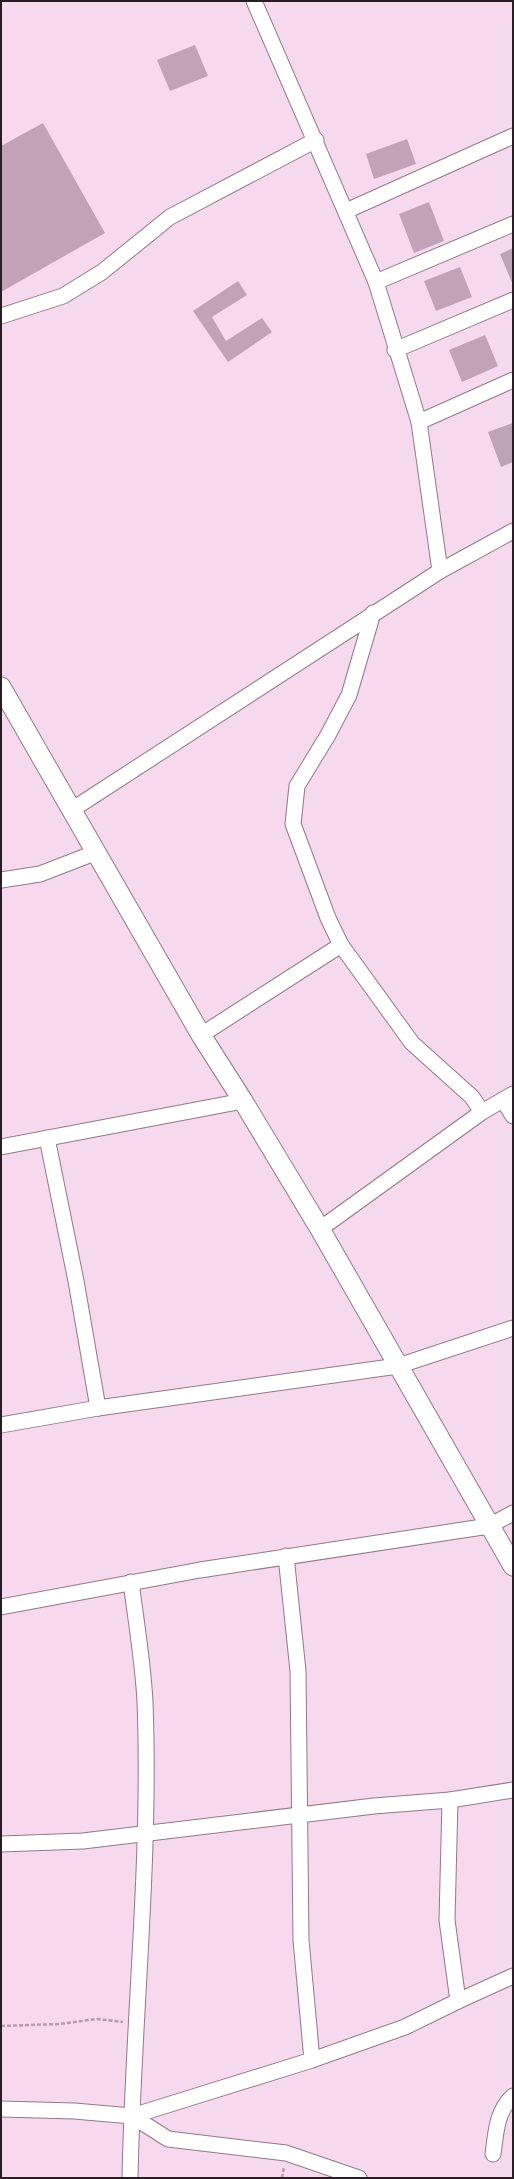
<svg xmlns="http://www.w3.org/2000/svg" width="514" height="2179" font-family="'Space Grotesk',sans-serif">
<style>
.building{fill:#c0a3b6}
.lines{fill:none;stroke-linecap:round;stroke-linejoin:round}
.minor-casing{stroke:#94788a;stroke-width:17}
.major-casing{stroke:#94788a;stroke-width:21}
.path{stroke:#b49cac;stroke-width:2.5;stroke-dasharray:4 2;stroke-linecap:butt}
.minor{stroke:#fff;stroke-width:15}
.major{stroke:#fff;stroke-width:19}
</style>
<rect width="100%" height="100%" fill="#f7d9ed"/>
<g class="building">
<path d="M195,45L208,76L170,91L157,60Z"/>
<path d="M43,123L105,233L1,292V146Z"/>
<path d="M407,139L416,164L374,179L366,154Z"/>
<path d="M429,202L444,241L414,253L399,214Z"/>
<path d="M513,248V285L500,254Z"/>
<path d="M460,267L472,297L436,311L424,281Z"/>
<path d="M238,281L247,295L212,317L226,341L262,318L272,332L228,362L193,311Z"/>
<path d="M485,335L498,366L462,382L449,350Z"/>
<path d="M513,423V462L501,467L488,432Z"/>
</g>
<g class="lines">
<g class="minor-casing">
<g id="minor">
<path d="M254,1L376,282L419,422L440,571"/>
<path d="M346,211L513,136"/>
<path d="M376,282L513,224"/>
<path d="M1,316L63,296L102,272L170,217L316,140"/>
<path d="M395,350L513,300"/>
<path d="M419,422L513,380"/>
<path d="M73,809L440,571L513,531"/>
<path d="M1,880L40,874L97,852"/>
<path d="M341,945L412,1043L472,1097L482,1112"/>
<path d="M201,1035L341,945L328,918L293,824L297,786L328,735L349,695L373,613"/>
<path d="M503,1100L513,1116"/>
<path d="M47,1138L76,1281L98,1408"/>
<path d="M1,1147L243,1101"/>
<path d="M320,1229L482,1112L513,1094"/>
<path d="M1,1425L98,1408L398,1366L513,1328"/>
<path d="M286,1556L298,1671L301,1940L312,2060"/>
<path d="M1,1607L200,1570L489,1526L513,1513"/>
<path d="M450,1800L447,1920L458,2001"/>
<path d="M1,1844L83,1841L374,1806L450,1800L513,1790"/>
<path d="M1,2109L74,2111L132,2116L312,2060L405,2027L458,2001L513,1976"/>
<path d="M132,2116L168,2139L286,2153L359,2178"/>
<path d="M493,2154C496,2133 496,2112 513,2096"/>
<path d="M130,2178C133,2019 151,1861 145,1702C143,1662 136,1621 131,1582"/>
</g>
</g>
<g class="major-casing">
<path id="major" d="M1,687L201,1035L243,1101L320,1229L513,1566"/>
</g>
<g class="path">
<path d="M1,2026L59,2024L97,2019L123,2022"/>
<path d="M282,2178L284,2167"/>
</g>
<use href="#minor" class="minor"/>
<use href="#major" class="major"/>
</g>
<rect width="514" height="2179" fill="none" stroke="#281d24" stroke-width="4"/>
</svg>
